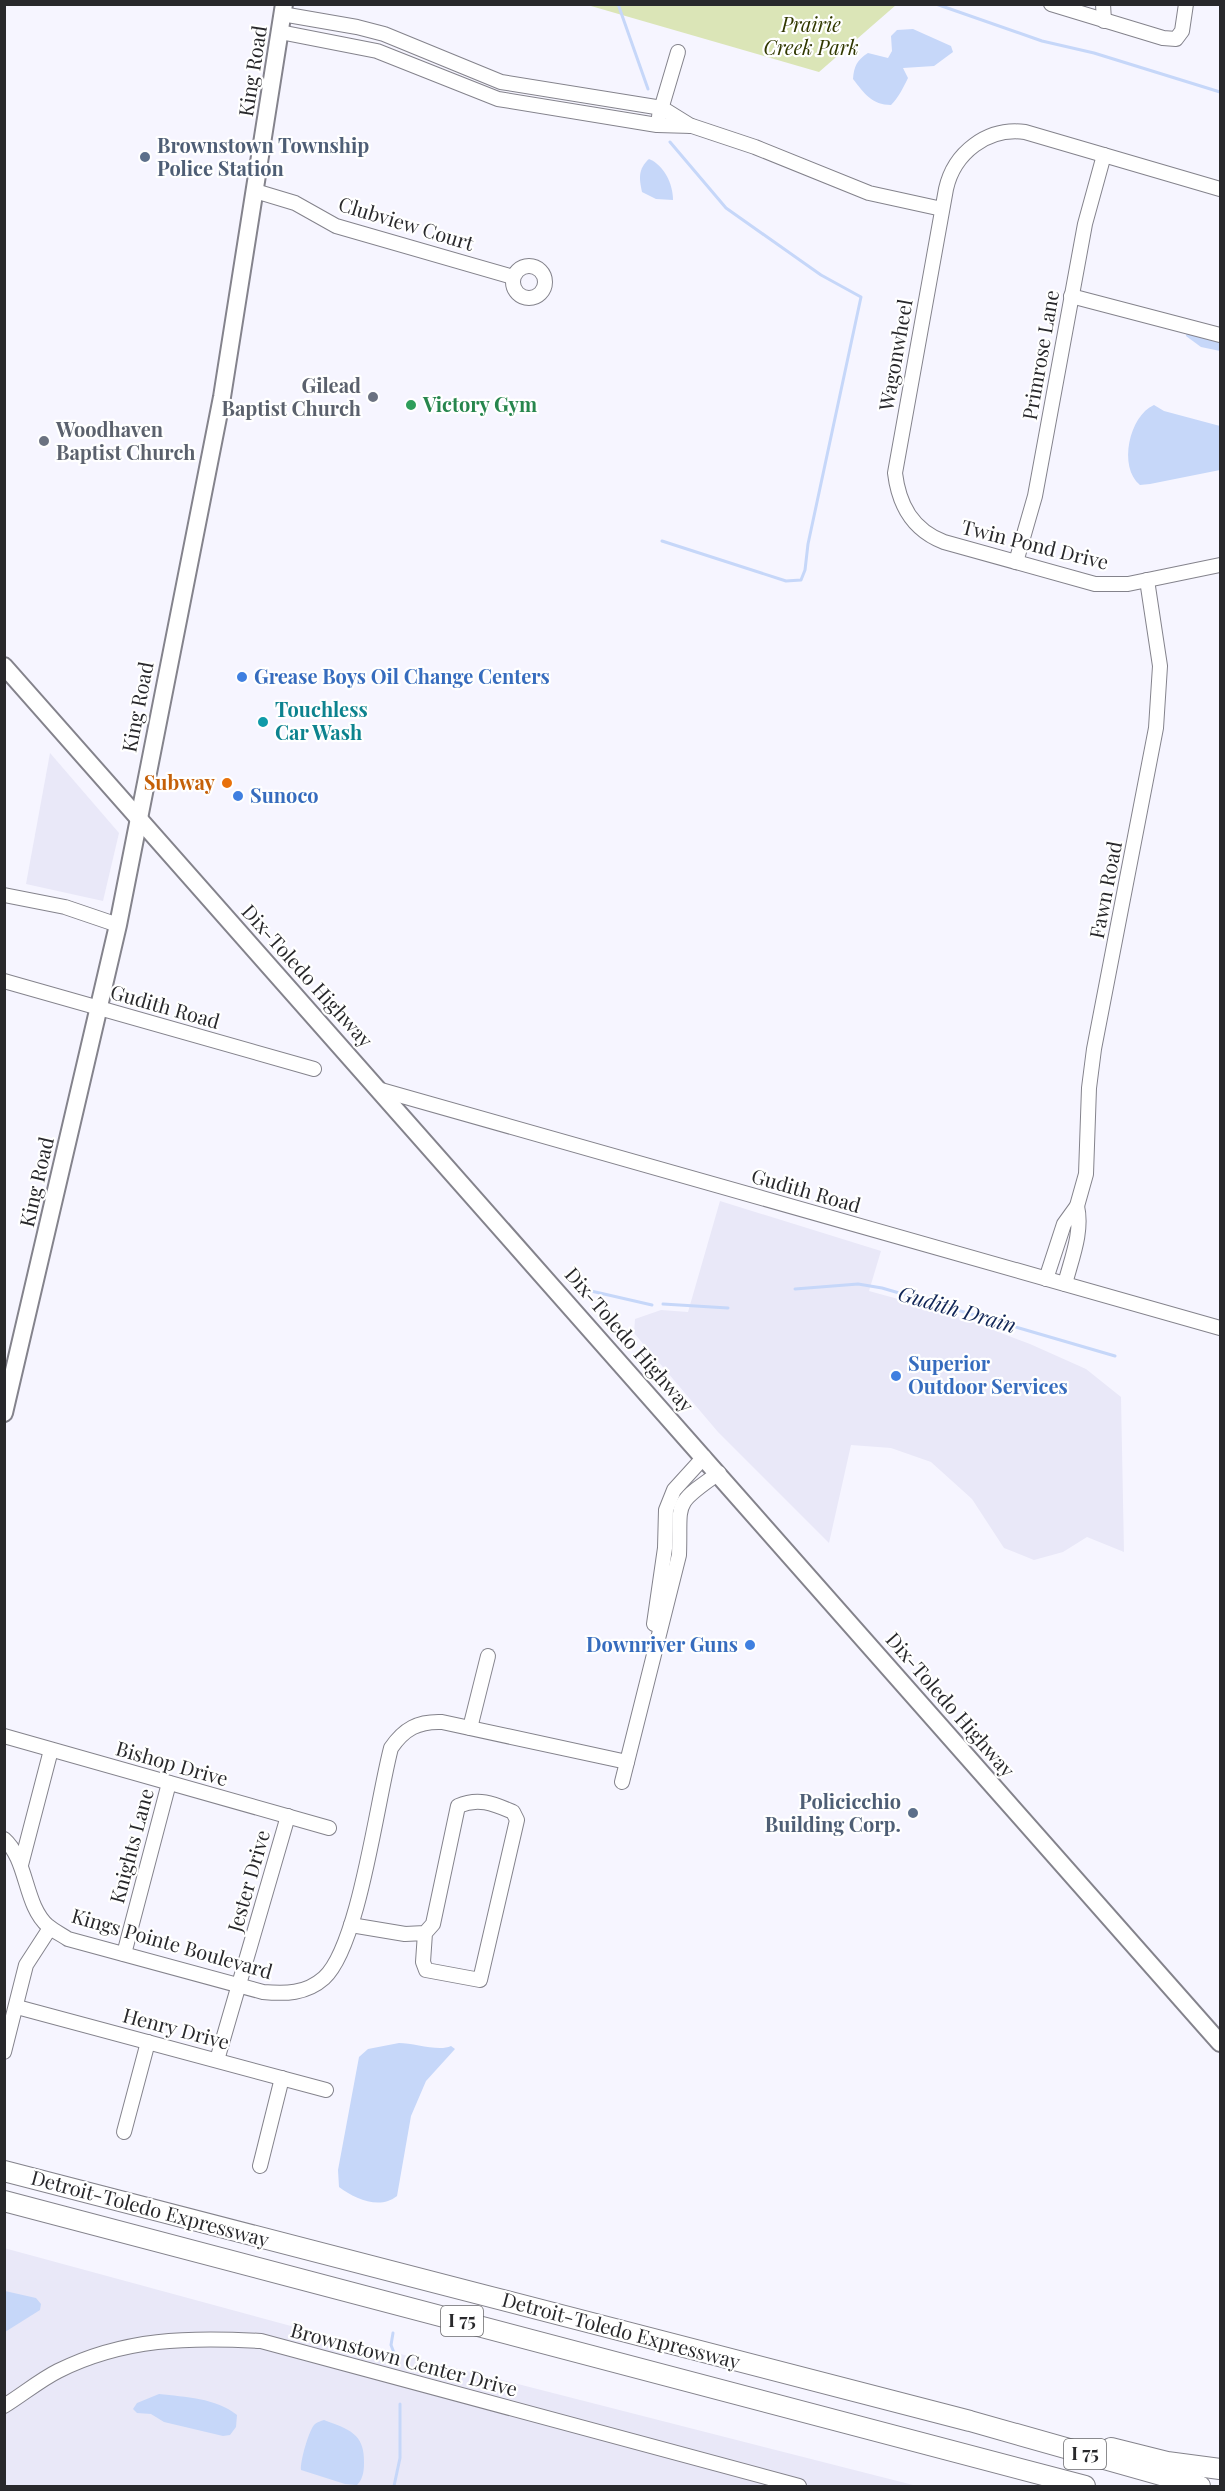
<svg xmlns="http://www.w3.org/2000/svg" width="1225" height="2491" font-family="'Playfair Display',serif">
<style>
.built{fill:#e9e8f8}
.green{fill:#dbe5b7}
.water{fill:#c6d7f9}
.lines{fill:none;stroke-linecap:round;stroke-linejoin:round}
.stream{stroke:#c6d7f9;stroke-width:3}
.minor-casing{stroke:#84838c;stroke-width:16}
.major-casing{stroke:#84838c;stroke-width:20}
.highway-casing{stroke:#84838c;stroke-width:22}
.minor{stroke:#fff;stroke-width:14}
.major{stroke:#fff;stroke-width:16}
.highway{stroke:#fff;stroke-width:20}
.service-dot{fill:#5c6f8a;stroke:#fff;stroke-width:2}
.worship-dot{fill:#6b7280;stroke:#fff;stroke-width:2}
.leisure-dot{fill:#2e9e5b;stroke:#fff;stroke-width:2}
.shop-dot{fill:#3f7fe0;stroke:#fff;stroke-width:2}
.culture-dot{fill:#0f9aa8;stroke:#fff;stroke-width:2}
.food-dot{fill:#e8710a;stroke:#fff;stroke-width:2}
.labels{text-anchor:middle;stroke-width:4.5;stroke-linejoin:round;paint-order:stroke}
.shield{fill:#fff;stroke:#68686b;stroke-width:1.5}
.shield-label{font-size:18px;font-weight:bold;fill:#28282b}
.park-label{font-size:20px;font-style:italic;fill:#313800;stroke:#fff}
.street-label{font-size:20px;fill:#28282b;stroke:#fff}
.service-label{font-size:20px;font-weight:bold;fill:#4e5e75;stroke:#fff;text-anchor:start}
.worship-label{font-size:20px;font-weight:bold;fill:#5b616d;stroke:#fff;text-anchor:end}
.leisure-label{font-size:20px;font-weight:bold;fill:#27864d;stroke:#fff;text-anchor:start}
.shop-label{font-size:20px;font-weight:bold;fill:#366cbe;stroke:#fff;text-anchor:start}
.culture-label{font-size:20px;font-weight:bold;fill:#0d838f;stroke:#fff;text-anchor:start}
.food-label{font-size:20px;font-weight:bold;fill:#c56008;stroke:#fff;text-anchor:end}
.water-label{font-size:21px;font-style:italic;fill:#102556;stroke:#fff}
</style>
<rect width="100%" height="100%" fill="#f6f5ff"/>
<g class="built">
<path d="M50,753L119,833L103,901L26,884Z"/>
<path d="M720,1201L881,1251L869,1291L949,1313L1030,1344L1086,1369L1121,1397L1124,1552L1087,1537L1063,1552L1034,1560L1004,1548L972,1499L931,1462L891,1448L851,1445L829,1543L718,1432L634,1333L635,1319L661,1310L688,1312Z"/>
<path d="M4,2248L291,2326L917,2486H5Z"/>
</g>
<path class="green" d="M584,4H896V5L819,72Z"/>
<g class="water">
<path d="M913,29L951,46L953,52L934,66L903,68L908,78C903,88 899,97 891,105C872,105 864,93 853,79C854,66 857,60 868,53L888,58L892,51L891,36L897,30Z"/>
<path d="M649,159C664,165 673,184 673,200L656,199L642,192C639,178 638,169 649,159Z"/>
<path d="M1187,329L1220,330V351L1201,347L1186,336Z"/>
<path d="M1154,405L1164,411L1220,426V470L1150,484L1140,485C1118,467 1129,416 1154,405Z"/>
<path d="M399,2043C414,2043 439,2052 451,2046L455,2049L426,2081L411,2116L397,2196C380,2210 355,2199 339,2187L338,2170L359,2057L368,2049Z"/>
<path d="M5,2291L36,2298L41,2304L40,2310L5,2332Z"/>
<path d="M159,2394C185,2397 216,2398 237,2415L236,2427L230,2435L223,2436L164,2422L151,2414L137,2413L133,2409L137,2403Z"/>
<path d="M324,2420C348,2429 365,2433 364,2463C364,2471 363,2479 357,2485L345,2484L301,2470C300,2462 309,2429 315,2424C317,2422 321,2421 324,2420Z"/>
</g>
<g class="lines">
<g class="stream">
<path d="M618,4L648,89"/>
<path d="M936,4L1042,41L1094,53L1220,92"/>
<path d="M662,541L786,581L801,580L805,570L808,544L861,297L821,275L726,208L670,142"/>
<path d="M795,1289L858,1284L882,1288L1115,1356"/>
<path d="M591,1291L652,1305"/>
<path d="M663,1304L728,1308"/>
<path d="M393,2333L391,2345L396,2358"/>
<path d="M394,2486L400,2458V2404"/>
</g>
<g class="minor-casing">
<g id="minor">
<path d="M1051,4L1163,38L1176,39L1182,31L1186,4"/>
<path d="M1103,4L1104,21"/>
<path d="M282,14L357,27L384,34L501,82L662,108L691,126"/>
<path d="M280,32L377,51L498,99L657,125L692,126L755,147L869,193L942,209"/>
<path d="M659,116L678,52"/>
<path d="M1220,189L1025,132C987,127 954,153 946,189L895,473C899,506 913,530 944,542L1095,584H1128L1220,565"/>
<path d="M255,191L295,203L336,226L513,277"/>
<circle cx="529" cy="282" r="16"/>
<path d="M1071,296L1220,335"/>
<path d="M1016,562L1035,496L1085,224L1104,155"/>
<path d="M4,895L65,907L118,925"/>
<path d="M4,981L314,1069"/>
<path d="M381,1090L1220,1328"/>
<path d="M1046,1279L1064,1224L1077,1206L1086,1174L1089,1088L1094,1049L1156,728L1160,666L1147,580"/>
<path d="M1065,1284C1071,1260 1083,1232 1077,1206"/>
<path d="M654,1624L665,1548L666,1510L674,1490L704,1457"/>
<path d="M470,1728L488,1656"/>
<path d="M4,1736L329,1828"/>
<path d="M622,1782L679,1555C681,1502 671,1506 719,1473"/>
<path d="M4,1839C28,1860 24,1905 48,1926C54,1931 62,1935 68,1939L263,1992C285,1994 306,1994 324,1978C359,1946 377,1801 391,1748C404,1729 418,1721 442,1722L627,1762"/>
<path d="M21,1865L51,1750"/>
<path d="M351,1925L405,1934L425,1933L433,1924L458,1806C479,1797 494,1804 513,1812L517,1820L480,1980L426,1970L423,1962L425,1933"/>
<path d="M124,1954L169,1783"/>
<path d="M17,2007L326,2090"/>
<path d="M4,2052L26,1965L50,1928"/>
<path d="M217,2060L288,1816"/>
<path d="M124,2132L148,2042"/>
<path d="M260,2166L282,2078"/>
<path d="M4,2406C22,2395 40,2380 58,2371C124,2338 189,2337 261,2341L799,2486"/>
</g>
</g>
<g class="major-casing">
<g id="major">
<path d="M4,666L1220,2043"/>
<path d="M4,1413L118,925L222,397L284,4"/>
</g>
</g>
<g class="highway-casing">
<g id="highway">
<path d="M4,2171L970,2421L1200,2486"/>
<path d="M4,2201L1085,2486"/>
<path d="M1111,2448L1167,2462L1220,2469"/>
</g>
</g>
<use href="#minor" class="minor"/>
<use href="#major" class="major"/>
<use href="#highway" class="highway"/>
</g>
<g class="service-dot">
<circle cx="145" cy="157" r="6"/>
<circle cx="913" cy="1813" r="6"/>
</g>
<g class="worship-dot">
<circle cx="373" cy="397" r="6"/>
<circle cx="44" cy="441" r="6"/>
</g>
<circle class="leisure-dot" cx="411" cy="405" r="6"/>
<g class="shop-dot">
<circle cx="242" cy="677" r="6"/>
<circle cx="238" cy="796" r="6"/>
<circle cx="896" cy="1376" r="6"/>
<circle cx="750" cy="1645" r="6"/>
</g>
<circle class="culture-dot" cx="263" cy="722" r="6"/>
<circle class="food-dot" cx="227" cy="783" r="6"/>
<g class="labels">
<g class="shield">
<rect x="441" y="2306" width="42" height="30" rx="4.5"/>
<rect x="1064" y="2439" width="42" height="30" rx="4.5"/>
</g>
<g class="shield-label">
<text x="462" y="2327">I 75</text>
<text x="1085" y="2460">I 75</text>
</g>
<g class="park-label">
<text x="811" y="32">Prairie<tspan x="811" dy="23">Creek Park</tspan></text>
</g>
<g class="street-label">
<text transform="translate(253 71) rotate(-81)" y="7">King Road</text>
<text transform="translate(406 224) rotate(17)" y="7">Clubview Court</text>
<text transform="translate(896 355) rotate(-80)" y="7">Wagonwheel</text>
<text transform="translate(1041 355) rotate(-80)" y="7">Primrose Lane</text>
<text transform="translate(1035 545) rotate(14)" y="7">Twin Pond Drive</text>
<text transform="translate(138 707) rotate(-79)" y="7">King Road</text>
<text transform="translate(1106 890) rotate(-79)" y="7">Fawn Road</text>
<text transform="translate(307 976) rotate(48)" y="7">Dix-Toledo Highway</text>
<text transform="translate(165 1007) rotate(16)" y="7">Gudith Road</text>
<text transform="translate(37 1182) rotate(-77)" y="7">King Road</text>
<text transform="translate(806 1191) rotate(16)" y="7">Gudith Road</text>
<text transform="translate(629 1340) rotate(49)" y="7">Dix-Toledo Highway</text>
<text transform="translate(950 1705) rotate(49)" y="7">Dix-Toledo Highway</text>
<text transform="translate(172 1764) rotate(16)" y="7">Bishop Drive</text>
<text transform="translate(132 1846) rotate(-75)" y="7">Knights Lane</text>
<text transform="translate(249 1881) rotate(-74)" y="7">Jester Drive</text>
<text transform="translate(172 1944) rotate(16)" y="7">Kings Pointe Boulevard</text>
<text transform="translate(176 2029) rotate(15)" y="7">Henry Drive</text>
<text transform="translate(150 2209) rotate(15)" y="7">Detroit-Toledo Expressway</text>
<text transform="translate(621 2331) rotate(15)" y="7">Detroit-Toledo Expressway</text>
<text transform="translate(404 2360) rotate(15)" y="7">Brownstown Center Drive</text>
</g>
<g class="service-label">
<text x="157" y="153">Brownstown Township<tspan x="157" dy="23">Police Station</tspan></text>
<text x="901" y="1809" text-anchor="end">Policicchio<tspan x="901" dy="23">Building Corp.</tspan></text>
</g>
<g class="worship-label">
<text x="361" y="393">Gilead<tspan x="361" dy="23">Baptist Church</tspan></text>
<text x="56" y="437" text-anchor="start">Woodhaven<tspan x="56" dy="23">Baptist Church</tspan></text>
</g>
<g class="leisure-label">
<text x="423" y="412">Victory Gym</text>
</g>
<g class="shop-label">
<text x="254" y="684">Grease Boys Oil Change Centers</text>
<text x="250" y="803">Sunoco</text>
<text x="908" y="1371">Superior<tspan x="908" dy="23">Outdoor Services</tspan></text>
<text x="738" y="1652" text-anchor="end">Downriver Guns</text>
</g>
<g class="culture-label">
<text x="275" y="717">Touchless<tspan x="275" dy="23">Car Wash</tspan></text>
</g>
<g class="food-label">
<text x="215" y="790">Subway</text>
</g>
<g class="water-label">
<text transform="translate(957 1310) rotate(16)" y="7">Gudith Drain</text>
</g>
</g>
<rect width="1225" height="2491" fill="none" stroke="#28282b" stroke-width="12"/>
</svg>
